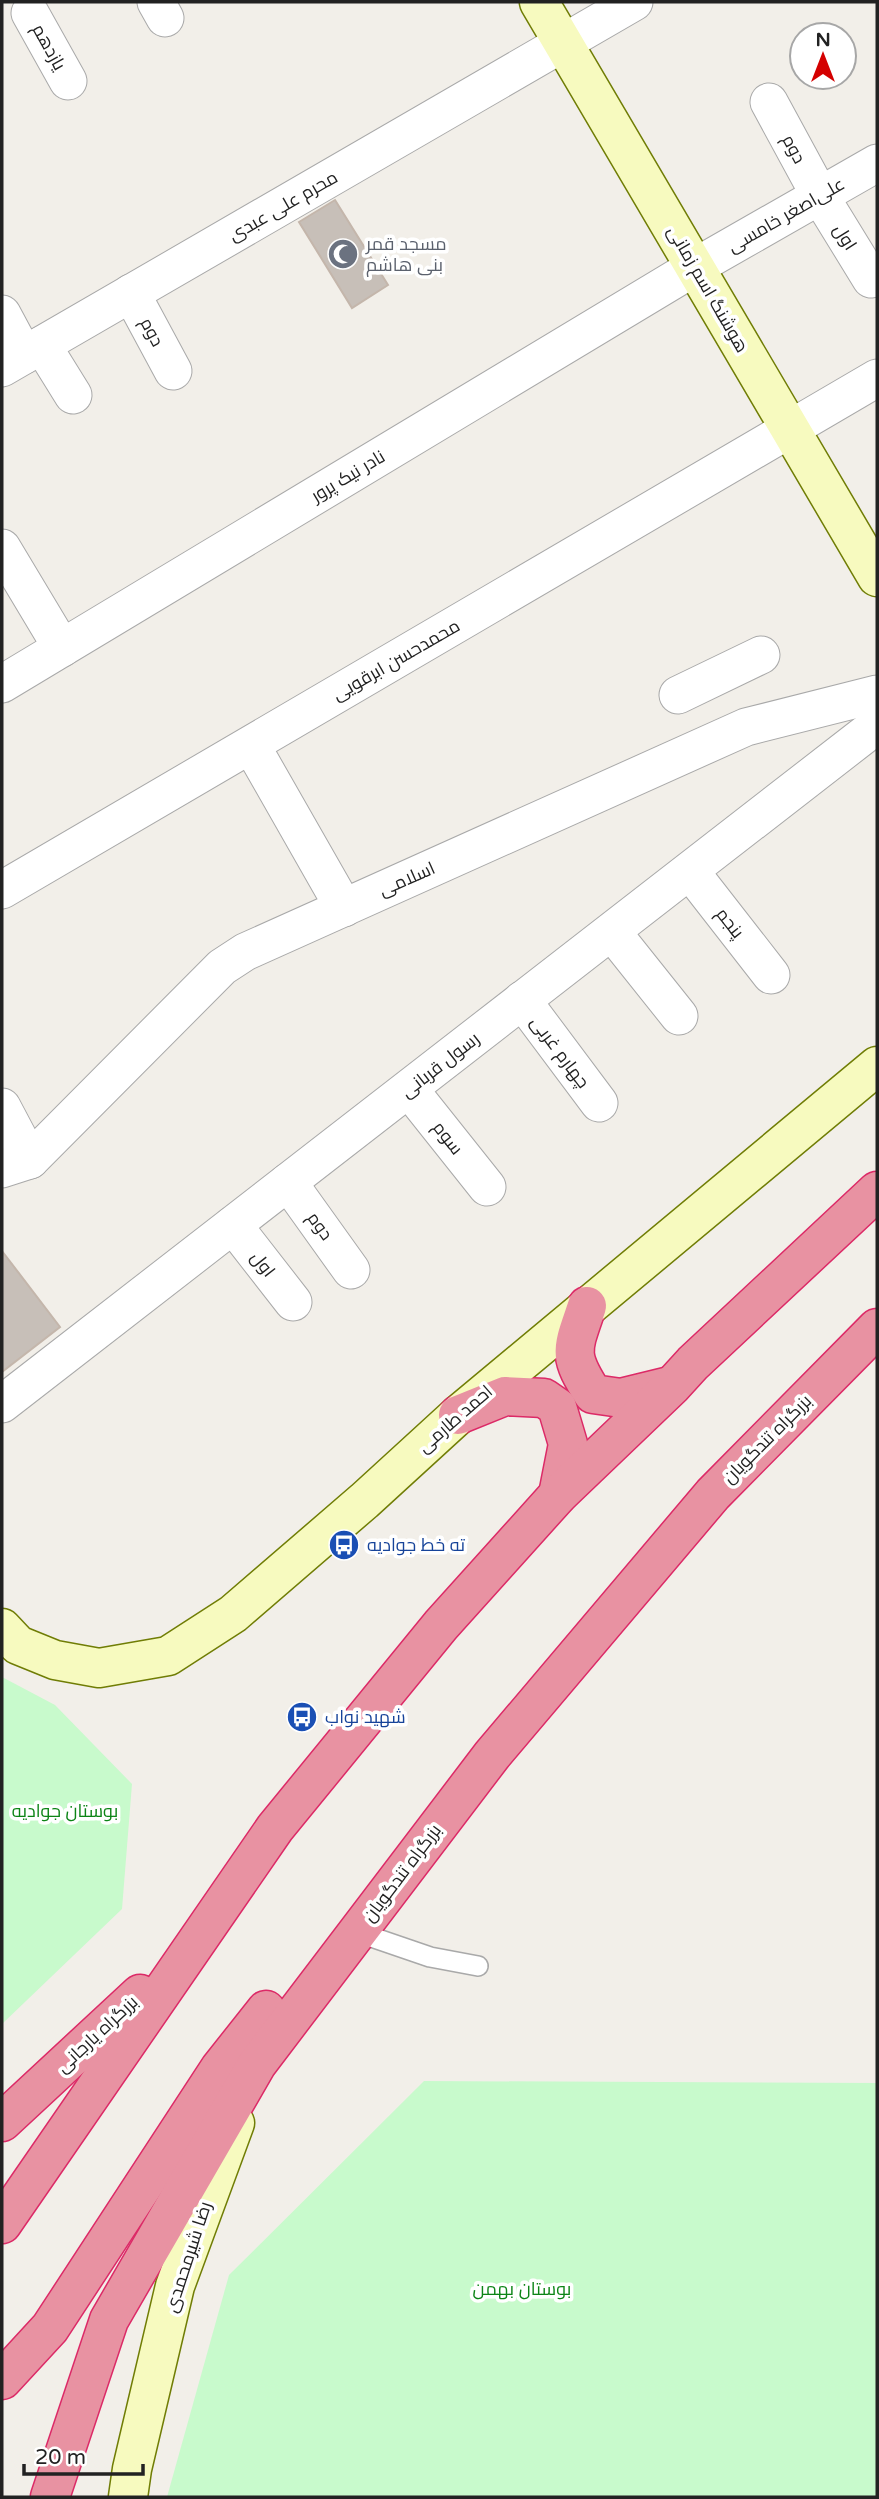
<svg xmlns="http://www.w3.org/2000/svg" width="879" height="2499" font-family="'Varela Round',Cairo,sans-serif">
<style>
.park{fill:#c8facc}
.building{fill:#c7bfb8;stroke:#c4b6ab;stroke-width:2}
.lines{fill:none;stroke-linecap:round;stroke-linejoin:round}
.lane-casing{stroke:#a9a9a9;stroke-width:22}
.street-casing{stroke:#a9a9a9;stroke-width:39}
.secondary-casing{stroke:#707d05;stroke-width:41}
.highway-casing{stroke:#dc2a67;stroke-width:41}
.lane{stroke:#fff;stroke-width:19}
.street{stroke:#fff;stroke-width:37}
.secondary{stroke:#f7fabf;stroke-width:38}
.highway{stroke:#e892a2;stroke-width:38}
.labels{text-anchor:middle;stroke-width:7;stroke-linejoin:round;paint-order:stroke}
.street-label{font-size:18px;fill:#222;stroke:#fff}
.worship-label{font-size:18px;fill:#5b616d;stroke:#fff;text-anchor:start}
.transit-label{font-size:18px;fill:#164399;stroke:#fff;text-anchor:start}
.park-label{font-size:18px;fill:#0c8416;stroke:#fff}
</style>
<rect width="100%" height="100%" fill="#f2efe9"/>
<g class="park">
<path d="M2,1677L55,1705L132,1784L122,1909L2,2024Z"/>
<path d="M424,2081L877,2083V2497H167L229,2275Z"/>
</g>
<g class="building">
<path d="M335,200L388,285L352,308L299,222Z"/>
<path d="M2,1251L60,1327L2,1372Z"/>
</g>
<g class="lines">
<g class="lane-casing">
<path id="lane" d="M357,1932L430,1957L478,1966"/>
</g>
<g class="street-casing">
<g id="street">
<path d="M156,2L165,18"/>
<path d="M30,13L68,81"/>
<path d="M769,102L820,196L871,279"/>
<path d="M131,293L173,371"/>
<path d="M2,314L24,355"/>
<path d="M42,345L73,395"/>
<path d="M2,368L634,2"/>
<path d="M2,548L62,648"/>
<path d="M2,684L695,267L877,163"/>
<path d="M678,695L761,655"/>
<path d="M251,745L344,908"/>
<path d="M690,871L771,975"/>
<path d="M2,890L877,378"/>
<path d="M612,932L679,1016"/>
<path d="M522,1000L599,1103"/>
<path d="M409,1089L487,1187"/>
<path d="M2,1107L30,1160"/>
<path d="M2,1169L30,1160L222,967L245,952L746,727L877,694"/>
<path d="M288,1182L351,1270"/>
<path d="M233,1225L293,1302"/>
<path d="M2,1404L877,725"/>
</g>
</g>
<g class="secondary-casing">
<g id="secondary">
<path d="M539,2L877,577"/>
<path d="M2,1628L18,1645L55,1660L99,1668L168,1656L233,1614L364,1501L458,1415L877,1066"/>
<path d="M128,2497L132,2469L175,2286L235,2123"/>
</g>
</g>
<g class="highway-casing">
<g id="highway">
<path d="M587,1306C572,1350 567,1354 593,1394L621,1398L670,1386"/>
<path d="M458,1415L505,1396L544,1398L557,1407L568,1444L558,1495"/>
<path d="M2,2122L140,1994"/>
<path d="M2,2224L275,1828L441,1625L558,1495L672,1386L693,1363L877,1191"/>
<path d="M2,2380L50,2328L220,2068L266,2010"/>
<path d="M50,2497L109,2320L257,2064L492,1755L713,1494L877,1328"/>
</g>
</g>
<use href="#lane" class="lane"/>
<use href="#street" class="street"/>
<use href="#secondary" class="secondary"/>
<use href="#highway" class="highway"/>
</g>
<defs>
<g id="mosque-disc" transform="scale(1.575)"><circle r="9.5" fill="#6b7280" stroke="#fff"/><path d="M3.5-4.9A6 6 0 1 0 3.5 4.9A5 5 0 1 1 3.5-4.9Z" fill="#fff"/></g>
<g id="bus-disc" transform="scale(1.575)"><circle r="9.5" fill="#1a4fb4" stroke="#fff"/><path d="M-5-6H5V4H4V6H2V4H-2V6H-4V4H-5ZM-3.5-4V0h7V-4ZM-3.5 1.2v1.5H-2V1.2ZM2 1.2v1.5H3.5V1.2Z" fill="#fff"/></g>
</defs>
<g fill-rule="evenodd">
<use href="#mosque-disc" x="343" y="254"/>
<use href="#bus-disc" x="344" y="1545"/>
<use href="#bus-disc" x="302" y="1717"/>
</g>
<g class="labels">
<g class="street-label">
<text transform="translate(49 47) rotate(61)" y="6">یازدهم</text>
<text transform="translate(794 149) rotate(62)" y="6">دوم</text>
<text transform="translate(283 206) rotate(-30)" y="6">محرم علی عبدی</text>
<text transform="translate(786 215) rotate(-30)" y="6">علی‌اصغر خامسی</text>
<text transform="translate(845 237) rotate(58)" y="6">اول</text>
<text transform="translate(708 289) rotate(60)" y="6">هوشنگ اسم زمانی</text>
<text transform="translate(152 332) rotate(62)" y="6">دوم</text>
<text transform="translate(348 476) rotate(-31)" y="6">نادر نیک پرور</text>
<text transform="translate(396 660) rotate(-30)" y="6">محمدحسن ابرقویی</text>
<text transform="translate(407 879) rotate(-24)" y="6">اسلامی</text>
<text transform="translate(730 923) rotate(52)" y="6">پنجم</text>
<text transform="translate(560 1052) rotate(53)" y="6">چهارم غربی</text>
<text transform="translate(440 1065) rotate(-38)" y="6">رسول قربانی</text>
<text transform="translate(448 1138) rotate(52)" y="6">سوم</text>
<text transform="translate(320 1226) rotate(54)" y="6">دوم</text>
<text transform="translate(263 1264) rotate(52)" y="6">اول</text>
<text transform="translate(455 1419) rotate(-41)" y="6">احمد طارمی</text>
<text transform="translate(767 1439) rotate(-45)" y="6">بزرگراه تندگویان</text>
<text transform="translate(402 1873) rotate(-53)" y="6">بزرگراه تندگویان</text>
<text transform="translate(97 2034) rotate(-43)" y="6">بزرگراه یارجانی</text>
<text transform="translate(188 2257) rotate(-72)" y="6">رضا شیرمحمدی</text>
</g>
<g class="worship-label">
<text x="366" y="250">مسجد قمر<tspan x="366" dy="21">بنی هاشم</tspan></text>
</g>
<g class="transit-label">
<text x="367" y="1551">ته خط جوادیه</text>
<text x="325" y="1723">شهید نواب</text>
</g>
<g class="park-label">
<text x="65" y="1817">بوستان جوادیه</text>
<text x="522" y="2295">بوستان بهمن</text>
</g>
</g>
<rect width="879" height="2499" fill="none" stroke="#222222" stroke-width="7"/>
<g transform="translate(823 56)"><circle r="33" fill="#ffffff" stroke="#a7a7a7" stroke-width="2"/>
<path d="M0-5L12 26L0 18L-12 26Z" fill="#d40000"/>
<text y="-10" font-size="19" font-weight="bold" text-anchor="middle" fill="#222222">N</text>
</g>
<path d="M24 2464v10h119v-10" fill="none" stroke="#222222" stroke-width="3.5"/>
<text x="35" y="2464" font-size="21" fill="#222222" stroke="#ffffff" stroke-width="5" paint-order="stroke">20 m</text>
</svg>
